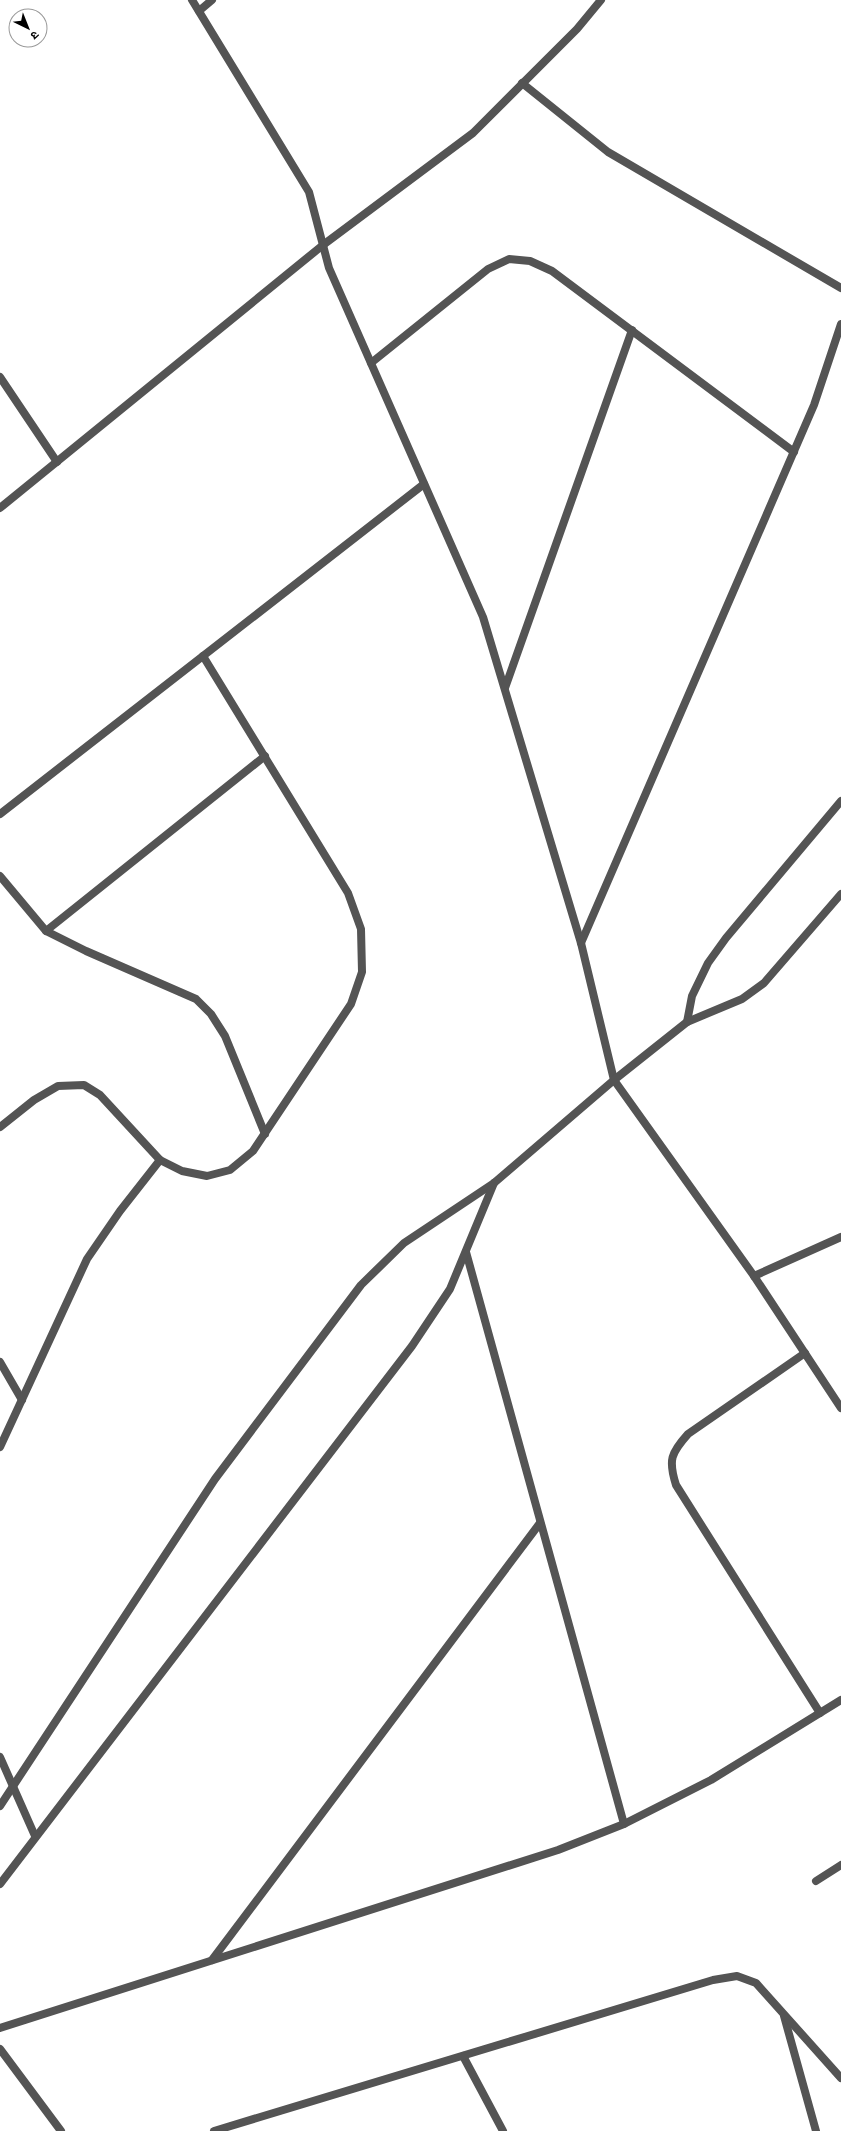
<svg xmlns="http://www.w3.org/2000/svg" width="841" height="2131" font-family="Signika,'Noto Sans Devanagari',sans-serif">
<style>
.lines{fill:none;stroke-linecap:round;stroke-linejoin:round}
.street{stroke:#545454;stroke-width:8}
</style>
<rect width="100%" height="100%" fill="#fff"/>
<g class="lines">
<g class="street">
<path d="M192,0L309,192L329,268L483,617L581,943L614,1080L754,1276L841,1408"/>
<path d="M199,11L212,0"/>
<path d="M522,83L608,152L841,288"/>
<path d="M371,363L488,269L509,259L530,261L552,271L794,452"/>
<path d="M0,377L57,462"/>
<path d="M0,508L323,245L473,133L577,29L601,0"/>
<path d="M505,688L632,330"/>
<path d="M0,814L424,484"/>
<path d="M0,876L46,931L86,951L196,999L211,1014L225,1036L265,1134"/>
<path d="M46,931L265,756"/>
<path d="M581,943L814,405L841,324"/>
<path d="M687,1022L692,996L708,963L726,938L841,801"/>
<path d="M0,1127L34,1100L58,1086L84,1085L100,1095L160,1160L182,1171L207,1176L230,1170L253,1151L351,1004L362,972L361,929L348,893L203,656"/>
<path d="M466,1252L624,1824"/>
<path d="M754,1276L841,1237"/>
<path d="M805,1353L688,1434C671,1453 668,1460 676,1485L820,1713"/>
<path d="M0,1362L22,1400"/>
<path d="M0,1447L87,1259L120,1211L160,1160"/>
<path d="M0,1757L35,1836"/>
<path d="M0,1806L215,1479L361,1285L404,1243L494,1183L614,1080L687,1022L742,999L764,983L841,894"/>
<path d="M816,1881L841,1865"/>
<path d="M0,1884L412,1346L450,1289L494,1183"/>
<path d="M212,1960L540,1523"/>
<path d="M784,2016L816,2131"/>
<path d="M0,2028L558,1850L624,1824L711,1780L841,1700"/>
<path d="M0,2049L61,2131"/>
<path d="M463,2056L503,2131"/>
<path d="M214,2131L713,1980L737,1976L756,1983L841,2078"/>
</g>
</g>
<g transform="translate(28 28) rotate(137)"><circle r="19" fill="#ffffff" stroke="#999999"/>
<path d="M0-3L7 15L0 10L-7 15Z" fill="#000000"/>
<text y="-6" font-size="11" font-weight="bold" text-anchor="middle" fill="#000000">उ</text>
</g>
</svg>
